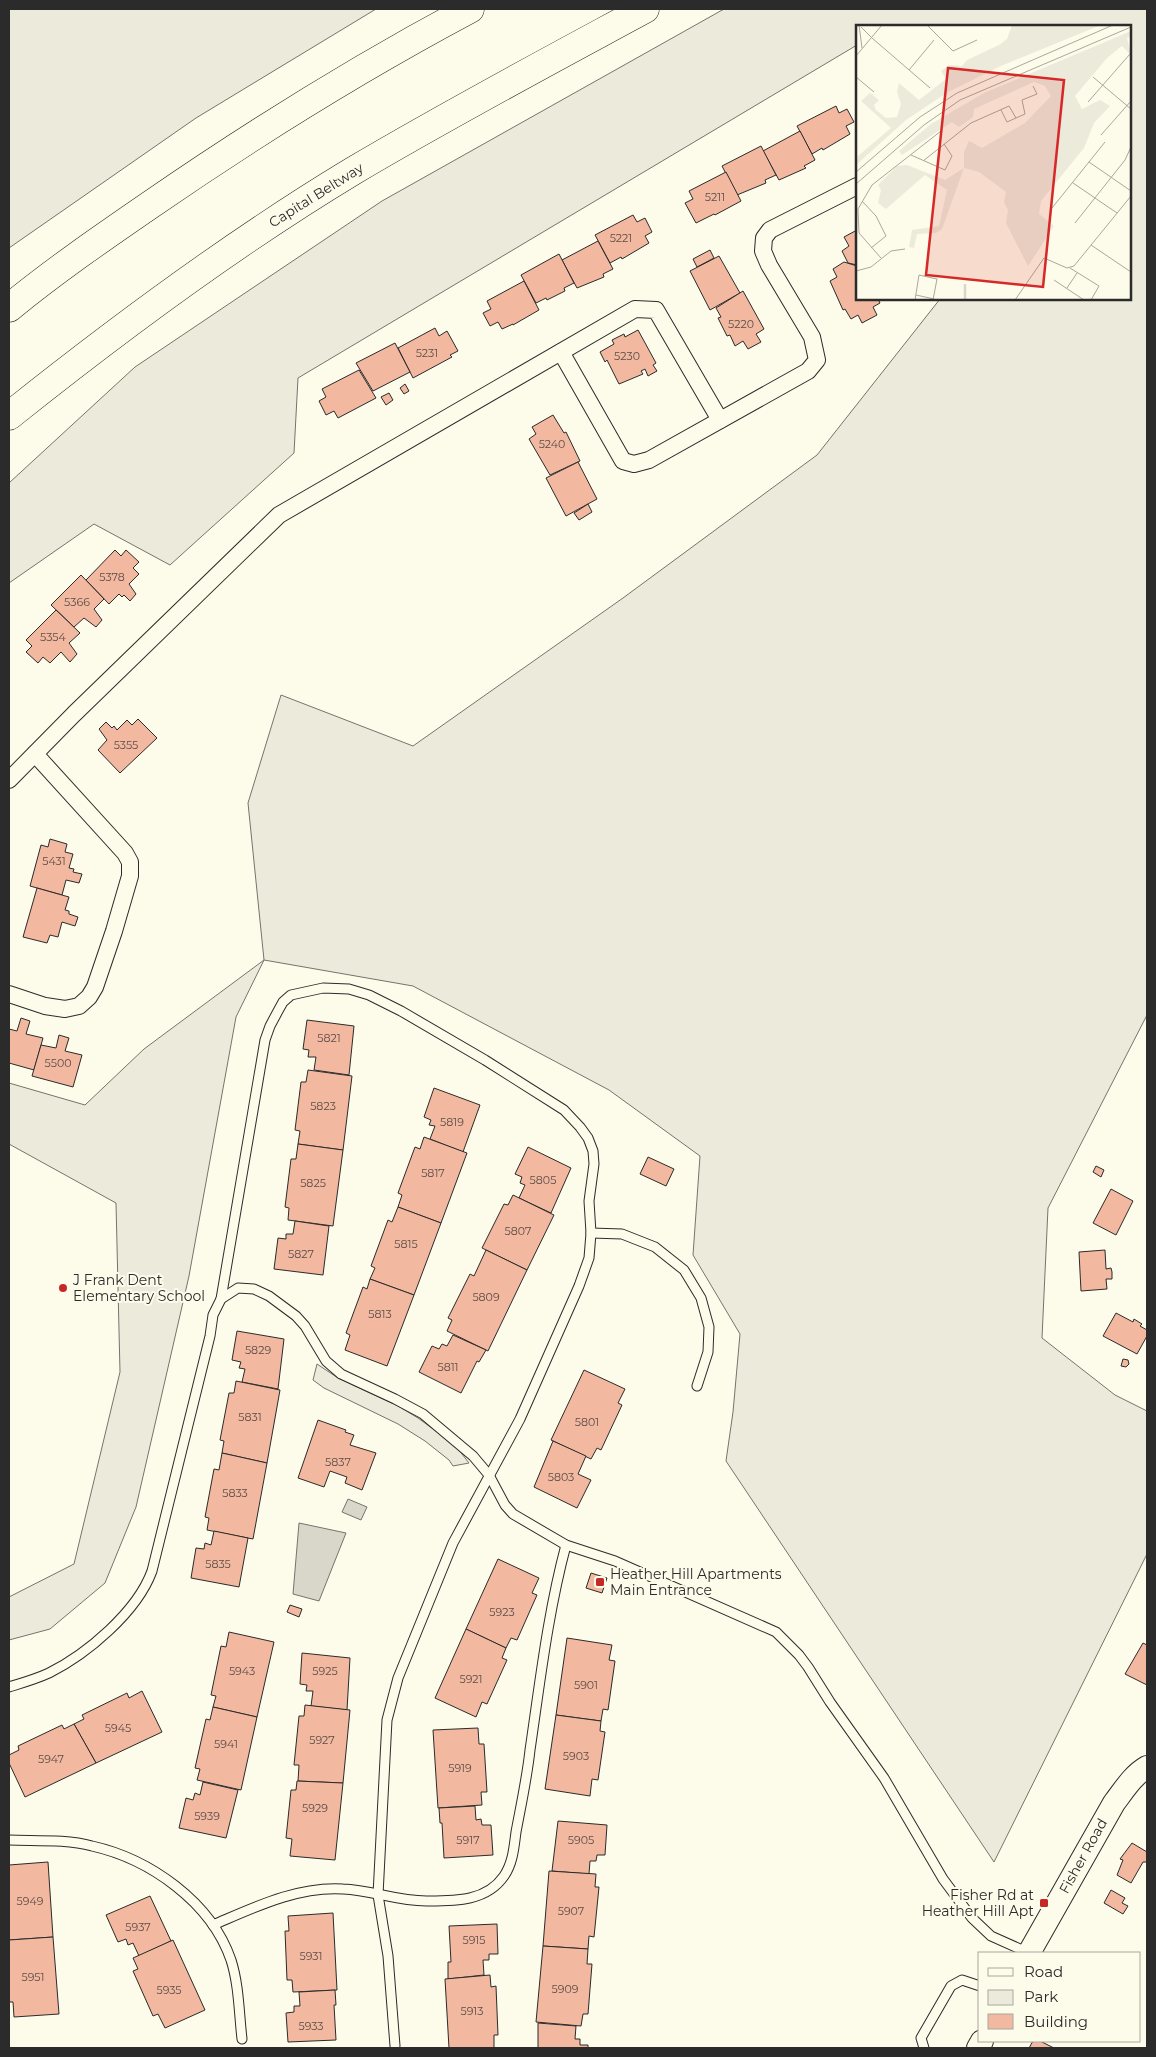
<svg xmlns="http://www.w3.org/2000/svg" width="1156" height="2057" font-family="Montserrat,sans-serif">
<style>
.green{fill:#ecebdb;stroke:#74746e}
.parking{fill:#eceadb;stroke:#74746e}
.water{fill:#d8d7c9;stroke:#74746e}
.building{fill:#f2b8a0;stroke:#2b2b2b}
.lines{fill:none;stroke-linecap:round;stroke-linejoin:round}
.lane-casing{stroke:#2b2b2b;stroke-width:11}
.street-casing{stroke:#2b2b2b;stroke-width:18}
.secondary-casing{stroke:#2b2b2b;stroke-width:24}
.highway-casing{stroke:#2b2b2b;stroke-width:29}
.lane{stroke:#fdfbea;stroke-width:9}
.street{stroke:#fdfbea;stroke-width:16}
.secondary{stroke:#fdfbea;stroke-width:22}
.highway{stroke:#fdfbea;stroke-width:28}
.poi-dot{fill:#c62828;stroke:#fdfbea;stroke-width:2}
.labels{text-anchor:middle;stroke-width:4;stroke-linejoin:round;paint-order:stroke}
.number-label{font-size:11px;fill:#5d4e48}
.street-label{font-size:14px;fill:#2b2b2b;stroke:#fdfbea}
.poi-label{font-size:14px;fill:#2b2b2b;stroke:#fdfbea;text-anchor:start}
.inset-river{fill:none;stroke:#d8d7c9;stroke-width:2.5}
.inset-road{fill:none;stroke:#a9a89e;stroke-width:1}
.view{fill:#d62828;fill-opacity:0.15;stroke:#d62828;stroke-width:2.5}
.inset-edge{fill:none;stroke:#2b2b2b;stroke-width:2.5}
</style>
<rect width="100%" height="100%" fill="#fdfbea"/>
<g class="green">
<path d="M9,9H376L196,118L9,248Z"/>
<path d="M724,9H1147V1015L1048,1208L1042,1338L1115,1395L1147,1411V1554L994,1862L726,1461L733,1412L740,1334L693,1255L700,1156L609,1090L413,986L264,960L236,1017L189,1276L136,1507L105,1583L50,1629L9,1640V1597L74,1564L120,1372L116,1203L9,1144V1083L85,1105L144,1049L264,960L248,803L281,695L413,746L623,598L817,455L940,299H1130V26H857V45L298,378L294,453L170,565L94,524L9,583V483L135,367L382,201Z"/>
</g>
<path class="parking" d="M317,1364L338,1378L398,1406L418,1418L455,1445L469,1463L453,1466L449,1460L425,1441L398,1424L324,1388L313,1380Z"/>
<g class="water">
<path d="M348,1499L367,1507L361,1520L342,1512Z"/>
<path d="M299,1523L346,1533L319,1601L293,1594Z"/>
</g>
<g class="building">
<path d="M836,106L839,113L847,109L854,122L846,126L850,134L823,150L822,148L812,154L797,126Z"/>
<path d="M800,131L815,160L804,166L806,168L779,180L763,151Z"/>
<path d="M761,146L776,175L765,180L766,183L737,195L722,166Z"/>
<path d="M726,172L741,201L715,215L714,214L696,223L685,203L693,199L689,191Z"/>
<path d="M633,215L637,222L645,218L652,232L645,236L649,243L622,259L621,257L610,263L595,235Z"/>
<path d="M857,230V265L848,263L842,251L849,246L844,237Z"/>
<path d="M598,241L613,269L603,274L604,277L577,288L562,260Z"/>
<path d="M710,250L714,258L697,267L693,259Z"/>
<path d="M559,254L574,283L564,288L565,291L547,300L546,298L536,303L521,275Z"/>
<path d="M719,256L740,293L710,310L690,271Z"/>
<path d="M844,262L857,266V299H878L880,303L873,307L877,315L862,323L858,315L851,319L845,309L843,310L830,281L837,277L833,269Z"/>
<path d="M524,281L539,310L513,325V324L502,329L498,322L490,326L483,313L491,309L487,301Z"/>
<path d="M743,291L764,329L756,334L761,342L748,349L743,341L735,346L730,335L727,336L718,318L721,317L716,308Z"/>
<path d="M435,328L439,336L447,331L458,351L450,355L452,357L413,378L398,348Z"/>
<path d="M638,330L656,363L653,365L657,371L648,376L645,369L641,371L643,374L619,384L607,360L605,362L600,352L614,344L612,340L624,334L625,337Z"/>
<path d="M395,343L410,372L373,391L356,363Z"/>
<path d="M359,370L376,398L338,418L334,411L326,415L319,401L326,397L322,389Z"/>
<path d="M405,384L409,391L404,394L400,388Z"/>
<path d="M389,393L393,400L386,405L381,397Z"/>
<path d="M553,415L564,433L566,432L580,461L550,475L529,439L536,434L532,427Z"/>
<path d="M578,462L597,499L566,516L546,478Z"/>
<path d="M588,504L592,512L579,520L574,513Z"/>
<path d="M115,550L121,556L126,550L139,562L133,568L139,574L129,584L136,594L130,601L124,595L122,597L119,594L109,604L86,580Z"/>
<path d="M81,575L104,599L94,609L102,620L96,627L84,618L74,627L51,605Z"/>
<path d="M56,610L80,633L69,643L77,654L70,662L61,652L50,663L43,657L38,663L26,652L32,646L26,640Z"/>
<path d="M138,719L157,738L120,773L98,750L107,740L99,729L106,722L112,728L114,726L117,730L127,720L132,725Z"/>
<path d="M50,839L67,844L65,852L73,854L69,868L74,869L73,872L82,874L79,883L66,880L62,895L30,886L41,845L48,847Z"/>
<path d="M37,888L69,897L65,910L69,911V914L78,917L75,926L62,922L58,937L50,935L47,943L23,937Z"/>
<path d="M21,1018L30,1021L26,1034L43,1038L34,1070L9,1063V1029L17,1031Z"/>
<path d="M307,1020L354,1026L349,1075L314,1070L316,1057H308L309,1050L303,1049Z"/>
<path d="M59,1035L69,1038L65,1051L82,1055L73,1087L32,1076L41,1045L56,1048Z"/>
<path d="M308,1070L352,1076L343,1150L298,1144L300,1131L295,1130L301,1082H306Z"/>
<path d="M434,1088L480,1105L463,1152L430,1139L435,1126L429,1125L431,1120L424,1117Z"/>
<path d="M424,1137L467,1153L441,1223L398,1207L402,1195L398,1193L415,1147L420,1149Z"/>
<path d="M298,1144L343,1150L333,1226L288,1220L289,1208L285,1207L291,1159H296Z"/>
<path d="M528,1147L571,1168L551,1213L519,1198L525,1185L520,1183L522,1177L515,1174Z"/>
<path d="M648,1157L674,1169L666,1186L640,1174Z"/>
<path d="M1096,1166L1104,1170L1101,1177L1093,1172Z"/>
<path d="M1111,1189L1133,1201L1116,1235L1093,1223Z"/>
<path d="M513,1195L554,1215L527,1270L482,1248L504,1204L508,1205Z"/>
<path d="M398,1207L441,1223L414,1295L370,1279L375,1268L371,1266L388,1220L392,1222Z"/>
<path d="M295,1221L329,1226L323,1275L274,1269L278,1238L286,1239V1234H293Z"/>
<path d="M486,1250L527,1270L488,1351L447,1331L452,1320L448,1318L470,1274L474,1276Z"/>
<path d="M1105,1250L1106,1269L1111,1268L1112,1272V1279H1106L1107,1289L1081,1291L1079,1252Z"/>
<path d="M370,1279L414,1295L387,1366L345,1350L350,1335L346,1333L363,1287L367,1289Z"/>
<path d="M1116,1313L1133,1322L1134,1319L1142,1324L1140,1326L1147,1330V1336L1137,1354L1103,1336Z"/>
<path d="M237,1331L284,1339L278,1389L242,1382L245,1369L239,1368L241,1362L232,1360Z"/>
<path d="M453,1335L486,1350L479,1362L477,1361L461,1393L419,1372L432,1346L439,1349L442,1344L447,1346Z"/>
<path d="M1123,1359L1128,1360L1129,1364L1126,1367L1121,1366Z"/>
<path d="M584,1370L625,1389L618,1403L622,1405L601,1450L597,1448L591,1459L551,1440Z"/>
<path d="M236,1381L280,1390L267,1463L222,1453L224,1441L220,1440L229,1393H234Z"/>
<path d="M318,1420L346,1430L345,1432L354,1435L350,1445L376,1453L362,1490L345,1483L347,1477L330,1471L324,1487L298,1478Z"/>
<path d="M553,1441L586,1456L578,1474L591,1480L577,1508L534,1487Z"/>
<path d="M222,1453L267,1463L253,1539L207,1530L209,1518L205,1517L214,1469L219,1470Z"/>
<path d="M214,1531L248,1538L239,1587L191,1578L196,1548L204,1549L205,1543L211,1545Z"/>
<path d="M498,1559L539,1578L532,1593L537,1595L517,1640L511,1638L506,1648L466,1629Z"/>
<path d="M591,1573L607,1578L602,1593L586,1588Z"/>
<path d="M290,1605L302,1609L299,1617L287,1612Z"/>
<path d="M466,1629L506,1648L502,1658L507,1660L487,1704L482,1702L476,1717L435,1698Z"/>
<path d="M229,1632L274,1642L257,1717L213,1707L216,1696L211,1695L221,1646L226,1647Z"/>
<path d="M567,1638L612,1645L609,1660L615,1661L608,1710L603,1709L601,1721L556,1715Z"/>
<path d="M1143,1643L1147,1645V1685L1125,1674Z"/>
<path d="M302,1653L350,1658L347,1710L311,1706L313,1691H306L307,1685L300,1684Z"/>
<path d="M142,1691L162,1732L96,1763L74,1724L84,1719L82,1715L127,1693L129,1698Z"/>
<path d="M305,1705L350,1710L343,1783L298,1781L299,1765H294L299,1716H304Z"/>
<path d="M213,1707L257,1717L241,1790L197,1780L200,1769L195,1768L206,1719L210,1720Z"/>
<path d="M556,1715L601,1721L600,1731L605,1732L598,1780L592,1779L590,1796L545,1789Z"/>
<path d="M74,1724L96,1763L25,1797L9,1763V1755L19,1750L18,1746L62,1725L64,1729Z"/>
<path d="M478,1728L479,1744H484L487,1792H481L482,1805L438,1808L433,1730Z"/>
<path d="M297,1781L343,1783L335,1860L290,1856L292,1839L286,1838L291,1790H296Z"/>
<path d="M203,1782L238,1790L226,1838L179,1828L186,1798L193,1800L195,1793L200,1795Z"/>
<path d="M475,1806L476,1820L481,1819L482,1825H491L493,1855L444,1858L442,1823H440L439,1808Z"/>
<path d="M558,1821L607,1825L605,1855H597L596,1861H590L589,1874L552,1871Z"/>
<path d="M1132,1843L1147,1852V1862H1143L1131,1883L1117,1875L1123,1860L1120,1859Z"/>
<path d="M48,1862L53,1937L9,1940V1865Z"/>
<path d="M549,1871L596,1874L595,1887H599L594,1937L589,1936L588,1949L543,1946Z"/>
<path d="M1111,1890L1125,1898L1122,1903L1128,1906L1123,1914L1104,1903Z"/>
<path d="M150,1896L171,1941L139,1956L133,1943L128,1945L126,1939L118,1942L106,1915Z"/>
<path d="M333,1913L337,1990L293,1992L292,1980H287L285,1931H289L288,1916Z"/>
<path d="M497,1924L498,1954H489V1960H483L484,1975L448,1979V1962H451L449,1926Z"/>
<path d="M53,1937L59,2014L14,2017L13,2002H9V1940Z"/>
<path d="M173,1940L205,2010L165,2028L158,2014L153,2016L133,1971L138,1969L133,1958Z"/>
<path d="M543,1946L588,1949L587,1964H592L588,2014H583L581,2026L536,2022Z"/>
<path d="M490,1975L491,1987L496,1986L498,2035H494V2048H449L445,1979Z"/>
<path d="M335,1990L336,2005H334L336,2040L288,2042L286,2013L294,2012V2006H300L299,1992Z"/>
<path d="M538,2023L576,2026L575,2039H580V2045H588V2048H538Z"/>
<path d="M1033,2041H1040L1054,2048H1029Z"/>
</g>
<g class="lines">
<g class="lane-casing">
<g id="lane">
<path d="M591,1233L622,1234L655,1247L684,1270L701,1298L709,1327L708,1352L697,1386"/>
<path d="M221,1299L265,1040L270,1026L278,1011L283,1002L291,995L323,988L349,989L369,995L401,1011L485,1060L564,1110L580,1127L588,1138L593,1151L594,1164L589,1201L591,1233L589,1258L579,1286L520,1419L453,1543L398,1678L387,1720L378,1895L388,1956L395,2046"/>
<path d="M9,1687C22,1683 36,1679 49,1673C87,1654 137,1612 152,1571L210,1336L213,1315L221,1299L238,1288L254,1289L269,1296L296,1316L305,1326L326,1361L341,1374L395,1399L423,1414L473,1456L489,1475L505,1505L513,1514L566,1545L615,1561L776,1632L799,1655L808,1667L830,1702L884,1778L943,1879L972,1918L991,1936L1029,1953"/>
<path d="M9,1840C36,1841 66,1839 92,1846C150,1859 211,1902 231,1960C239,1985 239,2013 242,2039"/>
<path d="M213,1925C253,1908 297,1886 343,1889C372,1890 399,1902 429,1901C456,1901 487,1901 504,1876C513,1863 514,1847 516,1832C521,1805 527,1778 530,1750C540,1682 548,1612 566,1545"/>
<path d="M924,2048L921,2038L951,1986L962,1980L980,1986"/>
</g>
</g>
<g class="street-casing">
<g id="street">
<path d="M561,352L623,461L634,464L649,460L808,371L817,360L812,337L769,265L763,251L764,238L770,230L857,186"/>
<path d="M9,780L74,714L279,515L635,309L656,310L720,420"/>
<path d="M9,994L45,1006L65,1009L79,1006L89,997L95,987L114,931L130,876V862L125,853L35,754"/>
</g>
</g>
<g class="secondary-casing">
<g id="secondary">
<path d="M1029,1953L1114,1803C1124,1790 1133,1775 1147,1767"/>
<path d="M978,2048L982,2041"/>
</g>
</g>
<g class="highway-casing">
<g id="highway">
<path d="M9,308C54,271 102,238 150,205C253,134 359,68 470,9"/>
<path d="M9,416C119,328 232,244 353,171C449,114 547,62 645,9"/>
</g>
</g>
<use href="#lane" class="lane"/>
<use href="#street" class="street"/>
<use href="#secondary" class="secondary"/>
<use href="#highway" class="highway"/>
</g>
<g class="poi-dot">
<circle cx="63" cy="1288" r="5"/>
<rect x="595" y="1577" width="10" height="10" rx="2.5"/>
<rect x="1039" y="1898" width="10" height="10" rx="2.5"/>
</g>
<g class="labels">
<g class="number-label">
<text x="715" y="201">5211</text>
<text x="621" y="242">5221</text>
<text x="741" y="328">5220</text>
<text x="427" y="357">5231</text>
<text x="627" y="360">5230</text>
<text x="552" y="448">5240</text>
<text x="112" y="581">5378</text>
<text x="77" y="606">5366</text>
<text x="53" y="641">5354</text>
<text x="126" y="749">5355</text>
<text x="54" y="865">5431</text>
<text x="329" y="1042">5821</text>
<text x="58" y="1067">5500</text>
<text x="323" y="1110">5823</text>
<text x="452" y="1126">5819</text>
<text x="433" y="1177">5817</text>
<text x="543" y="1184">5805</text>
<text x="313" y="1187">5825</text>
<text x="518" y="1235">5807</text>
<text x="406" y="1248">5815</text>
<text x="301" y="1258">5827</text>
<text x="486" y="1301">5809</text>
<text x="380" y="1318">5813</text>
<text x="258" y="1354">5829</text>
<text x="448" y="1371">5811</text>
<text x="250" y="1421">5831</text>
<text x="587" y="1426">5801</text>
<text x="338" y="1466">5837</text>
<text x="561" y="1481">5803</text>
<text x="235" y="1497">5833</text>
<text x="218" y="1568">5835</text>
<text x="502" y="1616">5923</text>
<text x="242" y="1675">5943</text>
<text x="325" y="1675">5925</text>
<text x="471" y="1683">5921</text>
<text x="586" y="1689">5901</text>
<text x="118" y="1732">5945</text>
<text x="322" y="1744">5927</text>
<text x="226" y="1748">5941</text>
<text x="576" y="1760">5903</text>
<text x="51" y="1763">5947</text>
<text x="460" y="1772">5919</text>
<text x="315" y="1812">5929</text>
<text x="207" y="1820">5939</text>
<text x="468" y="1844">5917</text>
<text x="581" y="1844">5905</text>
<text x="30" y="1905">5949</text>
<text x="571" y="1915">5907</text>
<text x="138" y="1931">5937</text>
<text x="474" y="1944">5915</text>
<text x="311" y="1960">5931</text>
<text x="33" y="1981">5951</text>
<text x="565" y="1993">5909</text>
<text x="169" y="1994">5935</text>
<text x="472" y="2015">5913</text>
<text x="311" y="2030">5933</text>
</g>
<g class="street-label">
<text transform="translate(316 195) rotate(-32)" y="5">Capital Beltway</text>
<text transform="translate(1083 1856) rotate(-61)" y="5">Fisher Road</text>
</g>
<g class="poi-label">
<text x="73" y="1285">J Frank Dent<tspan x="73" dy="16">Elementary School</tspan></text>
<text x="610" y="1579">Heather Hill Apartments<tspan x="610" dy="16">Main Entrance</tspan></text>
<text x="1034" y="1900" text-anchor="end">Fisher Rd at<tspan x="1034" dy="16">Heather Hill Apt</tspan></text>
</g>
</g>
<g transform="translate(856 25)">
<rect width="275" height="275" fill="#fdfbea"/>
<path d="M156,0H245L147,40L92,67L50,95L0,140L2,131L35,103L5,76L14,68L23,75L18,80L20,85L30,93L41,92L45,79L41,67L43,58L63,75L90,54L85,46L93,40L106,41L111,35L143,20L151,14ZM275,6V11L271,13L275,30L266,21L251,33L219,71L226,84L244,75L254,81L238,98L228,123L185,176L183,189L198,201L172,241L150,198L152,185L148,177L150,167L123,147L108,143L86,204L80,208L61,209L58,223L53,222L56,205L83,201L91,165L69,150L30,184L22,178L25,165L22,160L41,141L51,140L89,155L108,143V127L113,116L126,123L169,98L195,71L189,61L178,57L118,84L117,92L103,102L96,97L46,130L43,126L75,99L128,68Z" fill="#ecebdb"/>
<path class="inset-river" d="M109,259V275"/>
<path class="inset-road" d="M3,0L6,23M71,0L97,26L121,15M5,2L16,13M16,13L74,63M0,31L26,0M53,45L78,15M0,52L18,67M237,52L275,84M232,77L274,29M145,85L151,97L169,89L166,75L181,69L177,61M245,110L275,76M55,130L89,145L96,131L88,119M67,136L115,98L153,81L160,93M233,137L275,166M0,147L64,92L101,68L257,0M217,158L261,188M0,159L68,100L104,75L275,2M6,176L20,191L30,211L15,223M196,183L249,117M219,198L269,135L275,122M235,220L275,247M25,233L3,208L2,184L16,160L85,106M214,243L243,261L235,275M0,246L15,242L35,226L49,224M198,255L228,275M211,263L221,248M60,270L78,274M59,275L63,250L81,254L77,275M159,275L188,233L211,243L218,241L275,171"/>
<path class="view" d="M92,43L208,55L187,262L70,250Z"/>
<rect width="275" height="275" class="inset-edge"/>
</g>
<rect width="1156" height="2057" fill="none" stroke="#2b2b2b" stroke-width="20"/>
<rect x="978" y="1952" width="162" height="90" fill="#fdfbea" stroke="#a9a89e"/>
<rect x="988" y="1968" width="25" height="8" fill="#fdfbea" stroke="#a9a89e"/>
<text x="1024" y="1977" font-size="15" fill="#2b2b2b">Road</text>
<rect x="988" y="1990" width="25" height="15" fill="#ecebdb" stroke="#a9a89e"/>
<text x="1024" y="2002" font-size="15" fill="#2b2b2b">Park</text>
<rect x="988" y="2014" width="25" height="15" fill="#f2b8a0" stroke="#a9a89e"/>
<text x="1024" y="2027" font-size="15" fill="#2b2b2b">Building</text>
</svg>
